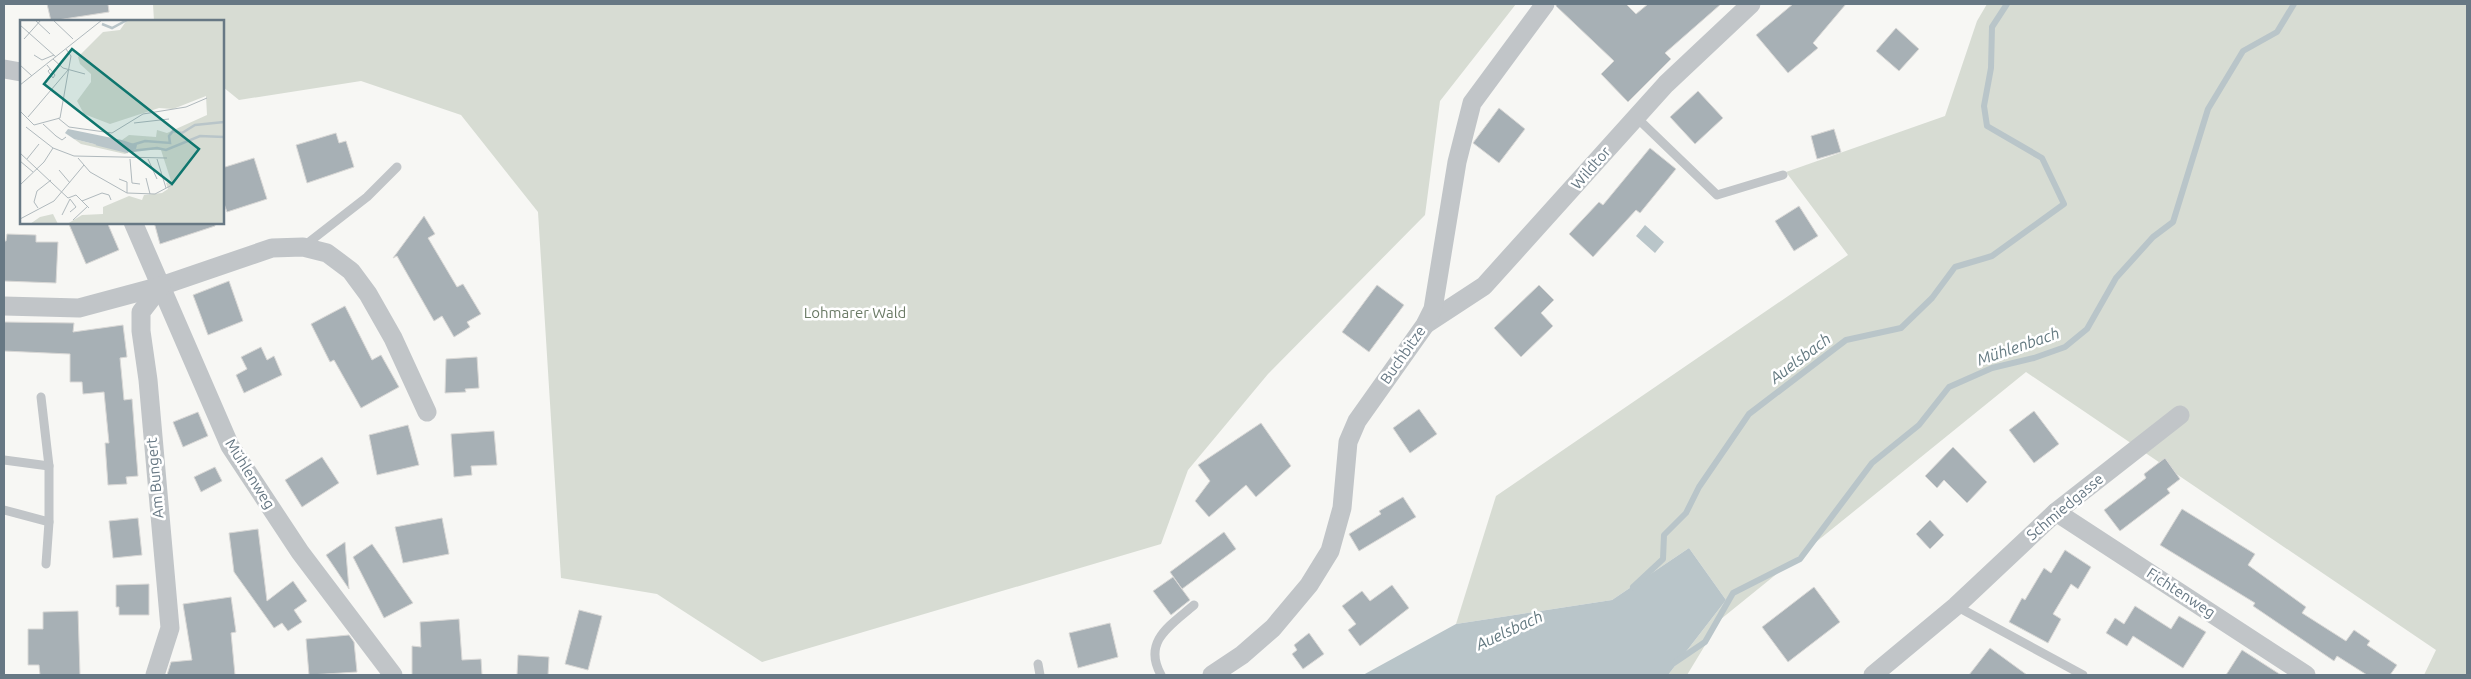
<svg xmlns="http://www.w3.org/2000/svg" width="2471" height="679" font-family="Ubuntu,sans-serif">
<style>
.green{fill:#d7dcd3}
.water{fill:#b9c5c9}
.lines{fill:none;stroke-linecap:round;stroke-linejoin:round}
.stream{stroke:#b9c5c9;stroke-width:6}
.building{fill:#a7b0b5;stroke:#d9d8d6}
.lane{stroke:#c1c5c8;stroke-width:9}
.street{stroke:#c1c5c8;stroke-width:19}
.labels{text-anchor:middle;stroke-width:5;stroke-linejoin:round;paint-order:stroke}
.street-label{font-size:15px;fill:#677884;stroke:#fff}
.park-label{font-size:15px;fill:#6b7b66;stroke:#fff}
.water-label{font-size:16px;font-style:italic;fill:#637980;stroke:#fff}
.inset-river{fill:none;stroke:#b9c5c9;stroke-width:2.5}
.inset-road{fill:none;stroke:#b0b9bd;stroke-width:1}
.view{fill:#0f766e;fill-opacity:0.15;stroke:#0f766e;stroke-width:2.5}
.inset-edge{fill:none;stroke:#677884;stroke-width:2.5}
</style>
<rect width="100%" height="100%" fill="#f7f7f4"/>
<g class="green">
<path d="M153,4H1516L1440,101L1425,215L1268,374L1188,470L1161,544L762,662L657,594L561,578L538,212L461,115L361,81L239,100L223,87L222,21H154Z"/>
<path d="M1987,4H2467V675H2424L2436,650L2026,372L1721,619L1687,675H1668L1726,600L1689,548L1612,600L1456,624L1496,496L1848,255L1786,172L1945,116L1977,21Z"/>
</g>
<g class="water">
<path d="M1645,225L1664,242L1655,253L1636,236Z"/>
<path d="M1689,548L1726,600L1668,675H1363L1456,624L1612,600Z"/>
</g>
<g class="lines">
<g class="stream">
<path d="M1633,587L1663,559L1664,535L1686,513L1699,487L1749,414L1846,340L1901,328L1932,298L1955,267L1992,256L2064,204L2042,158L1987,126L1984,106L1991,68L1992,27L2007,4"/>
<path d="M1674,663L1705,642L1733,593L1800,559L1872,463L1919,425L1949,387L1992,368L2034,358L2065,347L2087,329L2116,278L2153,237L2173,222L2208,109L2243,51L2277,32L2294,4"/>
</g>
</g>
<g class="building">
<path d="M47,4H108L109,12L51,21Z"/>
<path d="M1556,4H1626L1636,14L1648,4H1721L1665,53L1671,59L1628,102L1601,74L1614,61L1556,6Z"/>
<path d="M1793,4H1846L1813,43L1818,48L1788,73L1756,35Z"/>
<path d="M1896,28L1919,49L1899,71L1876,51Z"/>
<path d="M1698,91L1723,118L1695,144L1670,117Z"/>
<path d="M1499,108L1525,129L1499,163L1473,143Z"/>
<path d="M1834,129L1841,152L1817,159L1811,136Z"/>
<path d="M336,133L339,143L346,141L354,167L307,183L296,145Z"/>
<path d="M1650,148L1676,169L1640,213L1636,210L1593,257L1569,234L1599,202L1603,205Z"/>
<path d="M254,158L267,199L227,212L222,198V168Z"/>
<path d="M1799,206L1818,236L1794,251L1775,221Z"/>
<path d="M424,216L435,234L428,238L457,287L463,284L481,314L467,322L470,327L454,337L442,316L434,321L397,256L393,258Z"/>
<path d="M68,222H107L119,250L86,264Z"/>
<path d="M154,222H215V226L160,244Z"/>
<path d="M7,234L36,235V242H58L56,283L4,281V241H6Z"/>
<path d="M229,281L243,321L208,335L193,295Z"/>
<path d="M1377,285L1404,305L1369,352L1342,332Z"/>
<path d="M1539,285L1554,300L1541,313L1553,326L1521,357L1494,328Z"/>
<path d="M345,306L372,360L381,355L399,387L361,408L334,360L330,362L311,324Z"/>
<path d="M4,322L74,323L73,332L123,325L127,357L120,358L124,400L132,399L138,476L126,477L127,484L108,485L105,443H109L104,392L83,394L82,382H70V354L4,351Z"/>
<path d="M261,347L267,360L274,356L282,375L244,393L236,375L247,369L241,357Z"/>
<path d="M477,357L479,388L465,389L466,392L445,393L446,359Z"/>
<path d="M1419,409L1437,434L1410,453L1393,428Z"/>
<path d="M2034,411L2059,444L2034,463L2009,430Z"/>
<path d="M198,412L208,436L183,447L173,422Z"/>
<path d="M1261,423L1291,466L1256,497L1246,485L1209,517L1195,501L1210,481L1198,465Z"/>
<path d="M408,425L419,465L377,475L369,435Z"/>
<path d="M494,431L497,465L471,466L472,475L454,477L451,434Z"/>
<path d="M1953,447L1987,482L1967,503L1944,480L1937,488L1925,476Z"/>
<path d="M322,457L339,483L302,507L285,480Z"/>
<path d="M2165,458L2180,479L2167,489L2170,493L2120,531L2104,510L2146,478L2144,474Z"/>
<path d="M215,467L222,481L201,492L194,477Z"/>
<path d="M1403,497L1416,517L1359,551L1349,534L1381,514L1379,511Z"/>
<path d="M2182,509L2255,554L2248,565L2306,607L2302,613L2346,641L2354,630L2370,641L2367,645L2397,665L2390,675H2367L2337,656L2334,661L2253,606L2255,603L2160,545Z"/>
<path d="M138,518L142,555L113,558L109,521Z"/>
<path d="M442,518L449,554L403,563L395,527Z"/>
<path d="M1930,520L1944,535L1930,549L1916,534Z"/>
<path d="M258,529L267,601L293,581L307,601L294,610L302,622L288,631L282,623L274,628L234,572L229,533Z"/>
<path d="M1224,532L1236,549L1182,589L1170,572Z"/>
<path d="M345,542L349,589L326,555Z"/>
<path d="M372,544L413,603L384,618L353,557Z"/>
<path d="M2065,550L2091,567L2078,589L2071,584L2053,614L2061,619L2048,643L2009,622L2022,598L2025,600L2044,568L2051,573Z"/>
<path d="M1173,577L1190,600L1171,615L1153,591Z"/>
<path d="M149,584V615H119V607H116V585Z"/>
<path d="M1392,585L1409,608L1360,646L1348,630L1356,624L1342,606L1362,591L1370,601Z"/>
<path d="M1814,587L1840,622L1788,662L1762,627Z"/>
<path d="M231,597L236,632L231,633L235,675H167L171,662L192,660L183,604Z"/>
<path d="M2135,606L2171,629L2179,616L2206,632L2183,668L2133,636L2127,646L2106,633L2115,618L2124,624Z"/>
<path d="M579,610L602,616L588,670L565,664Z"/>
<path d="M78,611L80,675H40L39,665H28V629H43V612Z"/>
<path d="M459,619L462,660L481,659L482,675H412V646L421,647L420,622Z"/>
<path d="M1110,623L1118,657L1078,668L1069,633Z"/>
<path d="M1309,633L1324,654L1303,669L1292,654L1297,650L1294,645Z"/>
<path d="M349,635L354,642L357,672L309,675L306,639Z"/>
<path d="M1990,648L2001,656L2027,675H1969Z"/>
<path d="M2242,650L2281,675H2226Z"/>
<path d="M518,655L549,657L548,675H517Z"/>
</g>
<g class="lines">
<g class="lane">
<path d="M1636,117L1717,195L1783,175"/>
<path d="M304,246L367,197L397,167"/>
<path d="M41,397L49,466"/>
<path d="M4,460L49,466V522L4,510"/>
<path d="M46,564L49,522"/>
<path d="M1956,606L2083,675"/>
<path d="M1038,664L1040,675"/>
<path d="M1161,675C1142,641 1171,625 1194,605"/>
</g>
<g class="street">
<path d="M4,69L21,72"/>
<path d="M133,222L230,446L300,552L393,675"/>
<path d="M4,306L79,308L161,286L272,248L303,247L327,253L351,271L368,294L393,338L427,412"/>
<path d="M1426,324L1484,286L1666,84L1751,4"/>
<path d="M2056,512L2306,675"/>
<path d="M155,675L170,628L148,380L141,331V312L161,286"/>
<path d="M1212,675L1242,655L1273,628L1309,585L1330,551L1342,508L1348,442L1357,421L1425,325L1433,309L1457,162L1472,103L1545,4"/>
<path d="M1873,675L1956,606L2056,512L2180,415"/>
</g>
</g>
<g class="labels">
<g class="street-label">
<text transform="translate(1591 168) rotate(-49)" y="5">Wildtor</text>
<text transform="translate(1403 355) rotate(-55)" y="5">Buchbitze</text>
<text transform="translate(250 474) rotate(58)" y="5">Mühlenweg</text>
<text transform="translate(155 478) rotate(-95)" y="5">Am Bungert</text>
<text transform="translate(2065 507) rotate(-40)" y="5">Schmiedgasse</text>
<text transform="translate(2181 593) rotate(33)" y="5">Fichtenweg</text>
</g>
<g class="park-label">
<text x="855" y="318">Lohmarer Wald</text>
</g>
<g class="water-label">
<text transform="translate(2018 346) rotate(-19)" y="6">Mühlenbach</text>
<text transform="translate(1800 358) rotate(-37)" y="6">Auelsbach</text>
<text transform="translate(1509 630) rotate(-25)" y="6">Auelsbach</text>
</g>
</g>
<g transform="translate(20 20)">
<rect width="204" height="204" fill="#f7f7f4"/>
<path d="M107,0H204V204H47L62,195L83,194V187L109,176L122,180L124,175L142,173L148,169L146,163L151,161L141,130H115L105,134L61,124L54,119L74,124L111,125L102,120L109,115L136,117L137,110L147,113L187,95L186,76L153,89L139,88L90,104L64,94L57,81L71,62V54L60,44L58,37L83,12L100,10ZM33,194L38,204H10L20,197Z" fill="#d7dcd3"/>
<path d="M48,109L102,120L117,125L116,129L106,132L54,119L45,113Z" fill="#b9c5c9"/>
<path class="inset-river" d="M82,4L92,8L107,0M76,124L108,132M112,125L125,121L150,123L149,116L153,111L162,113L175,105L204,102M111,131L137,128L146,130L180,116L204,117"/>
<path class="inset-road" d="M15,0L30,14M33,0L53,19M0,5L36,37M4,19L21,0M14,35L22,40L34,35M33,39L43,48L65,54M0,45L12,56M27,45L35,55L33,58L28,51L30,49M0,65L82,0M0,91L14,105L40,98L51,36L46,29M8,97L48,50M38,98L49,107L92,113L123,94L166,87L187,78M114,103L149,99M23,104L36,116L42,120L46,117M6,107L33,128L54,136L147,138M0,133L48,178L56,175L69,188M58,138L70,152L107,173L135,174L152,165M7,139L19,124M110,139L112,163L120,164M128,139L137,159M137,139L146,168M0,141L13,152M39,150L50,163M126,158L130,174M99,159L107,162V173M0,165L24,142L33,128M62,181L82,173L89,175L91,180M18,188L14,182L17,171L31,160M42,195L50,179L56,187L50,192M0,199L34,181L64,145M53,200L68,186"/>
<path class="view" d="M52,29L179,129L152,164L24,64Z"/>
<rect width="204" height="204" class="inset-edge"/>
</g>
<rect width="2471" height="679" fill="none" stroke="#677884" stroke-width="10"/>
</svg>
